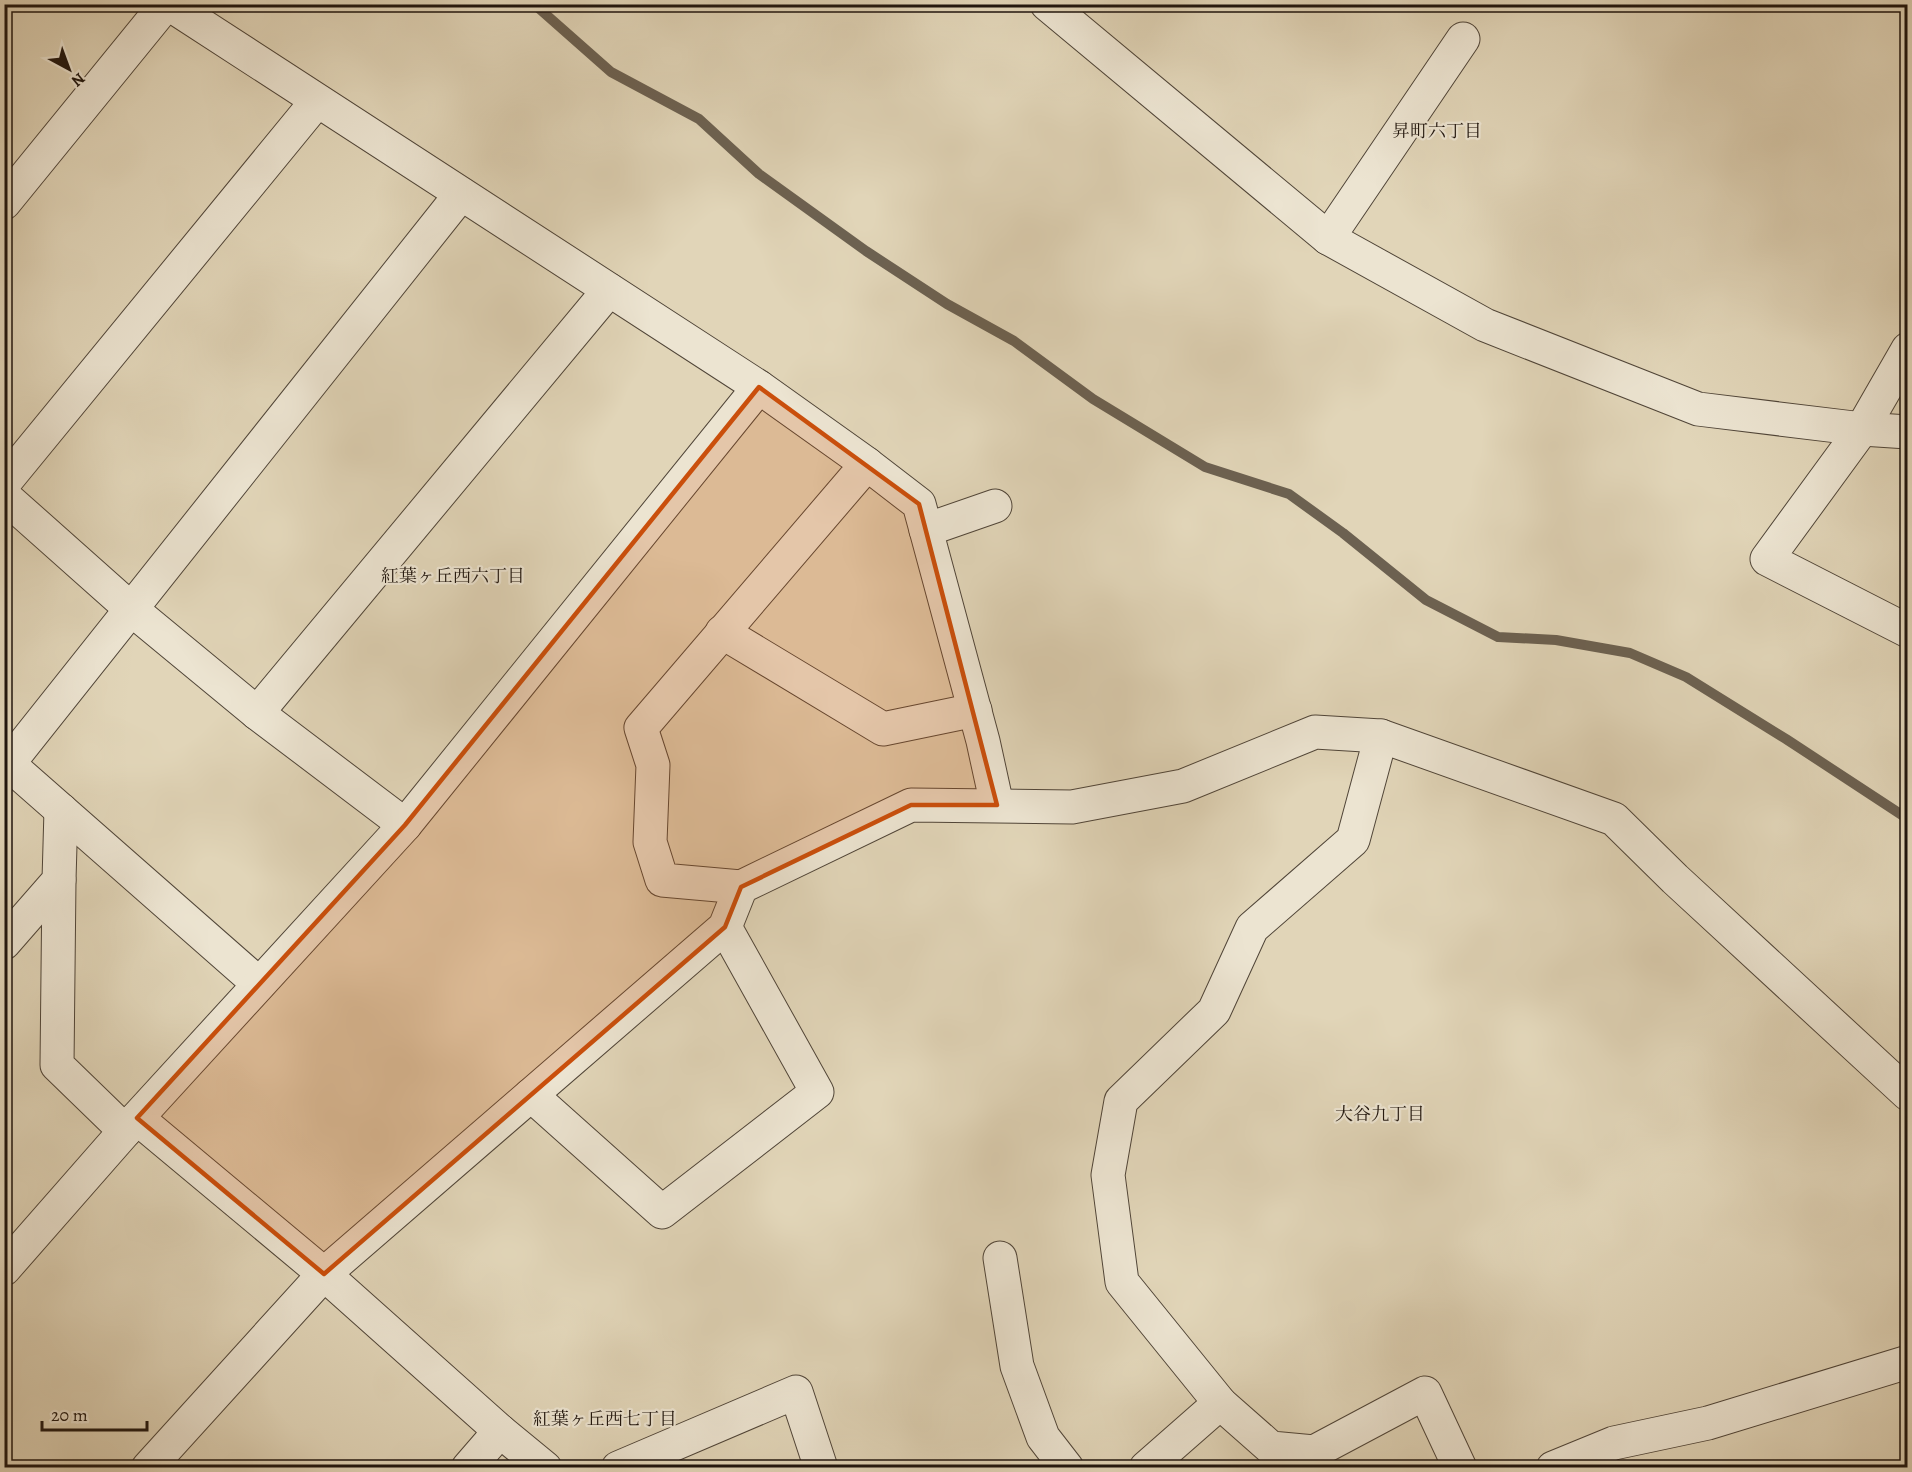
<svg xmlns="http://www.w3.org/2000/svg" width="1912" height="1472" font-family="Alegreya,'Noto Serif JP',serif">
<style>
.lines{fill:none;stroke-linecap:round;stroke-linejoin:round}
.stream{stroke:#6c6151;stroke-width:10}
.minor-casing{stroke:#504538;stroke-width:35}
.minor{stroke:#ece4d1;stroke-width:33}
.marked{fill:#ca4f0c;fill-opacity:0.2;stroke:#ca4f0c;stroke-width:4.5;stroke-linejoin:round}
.labels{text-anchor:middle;stroke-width:4.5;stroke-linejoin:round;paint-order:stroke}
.neighbourhood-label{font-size:18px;fill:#1f150e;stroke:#ece4d1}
</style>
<rect width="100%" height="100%" fill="#e1d5b8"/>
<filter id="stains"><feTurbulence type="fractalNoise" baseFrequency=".00333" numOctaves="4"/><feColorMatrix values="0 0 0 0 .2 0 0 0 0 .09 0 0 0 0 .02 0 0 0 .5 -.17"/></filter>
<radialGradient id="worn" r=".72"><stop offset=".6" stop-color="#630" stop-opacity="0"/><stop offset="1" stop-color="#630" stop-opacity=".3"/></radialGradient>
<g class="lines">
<path class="stream" d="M534,4L611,72L699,119L759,174L866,251L947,304L1014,341L1093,399L1205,467L1289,494L1343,533L1426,600L1498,637L1556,640L1630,653L1686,677L1786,739L1908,819"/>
<g class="minor-casing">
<g id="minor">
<path d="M169,4L759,387L867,464L641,728L653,765L650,842L662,880L741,887"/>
<path d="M1047,4L1328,238L1485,325L1698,409L1862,429L1908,432"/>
<path d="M4,203L166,4"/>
<path d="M1328,238L1463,39"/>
<path d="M1908,349L1862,429L1767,559L1908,631"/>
<path d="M867,464L919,504L983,741L997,805"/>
<path d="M4,483L317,101"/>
<path d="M4,496L131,609L257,713L405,825L759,387"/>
<path d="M926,530L995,506"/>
<path d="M722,632L883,729L975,710"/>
<path d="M257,713L609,290"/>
<path d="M1381,736L1353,840L1252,928L1214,1011L1121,1101L1108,1175L1122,1282L1220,1403L1271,1448L1314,1452L1425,1393L1460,1468"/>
<path d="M4,760L259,984"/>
<path d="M8,764L461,194"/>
<path d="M59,880L57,1065L125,1131"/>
<path d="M4,943L59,880L61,810"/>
<path d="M531,1095L662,1212L817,1092L725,927"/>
<path d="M137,1118L324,1274L500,1431L468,1468"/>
<path d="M1000,1258L1017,1366L1043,1437L1067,1468"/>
<path d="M4,1269L125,1131L405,825"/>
<path d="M500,1431L545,1468"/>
<path d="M148,1468L324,1274L725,927L741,887L911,805L1072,807L1183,786L1315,732L1381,736L1614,819L1675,879L1908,1094"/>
<path d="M618,1468L796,1392L821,1468"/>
<path d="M1146,1468L1220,1403"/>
<path d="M1553,1468L1614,1443L1708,1423L1908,1362"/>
</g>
</g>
<use href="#minor" class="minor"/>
</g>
<path class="marked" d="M759,387L919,504L997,805H911L741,887L725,927L324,1274L137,1118L405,825Z"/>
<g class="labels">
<g class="neighbourhood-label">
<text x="1437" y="137">昇町六丁目</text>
<text x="453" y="582">紅葉ヶ丘西六丁目</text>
<text x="1380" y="1120">大谷九丁目</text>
<text x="605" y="1425">紅葉ヶ丘西七丁目</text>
</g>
</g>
<rect width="1912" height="1472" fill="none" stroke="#e1d5b8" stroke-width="24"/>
<rect x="6" y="6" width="1900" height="1460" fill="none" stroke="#1f150e" stroke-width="3"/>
<rect x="12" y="12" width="1888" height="1448" fill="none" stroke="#1f150e" stroke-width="1.5"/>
<g transform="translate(69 69) rotate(139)" stroke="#ece4d1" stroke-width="4.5" paint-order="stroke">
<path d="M0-4.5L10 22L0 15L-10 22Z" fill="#1f150e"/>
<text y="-9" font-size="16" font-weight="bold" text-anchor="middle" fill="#1f150e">N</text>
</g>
<path d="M42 1421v9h105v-9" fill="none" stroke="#1f150e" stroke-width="3"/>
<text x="51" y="1421" font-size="18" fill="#1f150e" stroke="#ece4d1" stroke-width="4.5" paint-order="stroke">20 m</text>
<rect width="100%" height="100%" filter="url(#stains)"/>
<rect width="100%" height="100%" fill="url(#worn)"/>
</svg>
